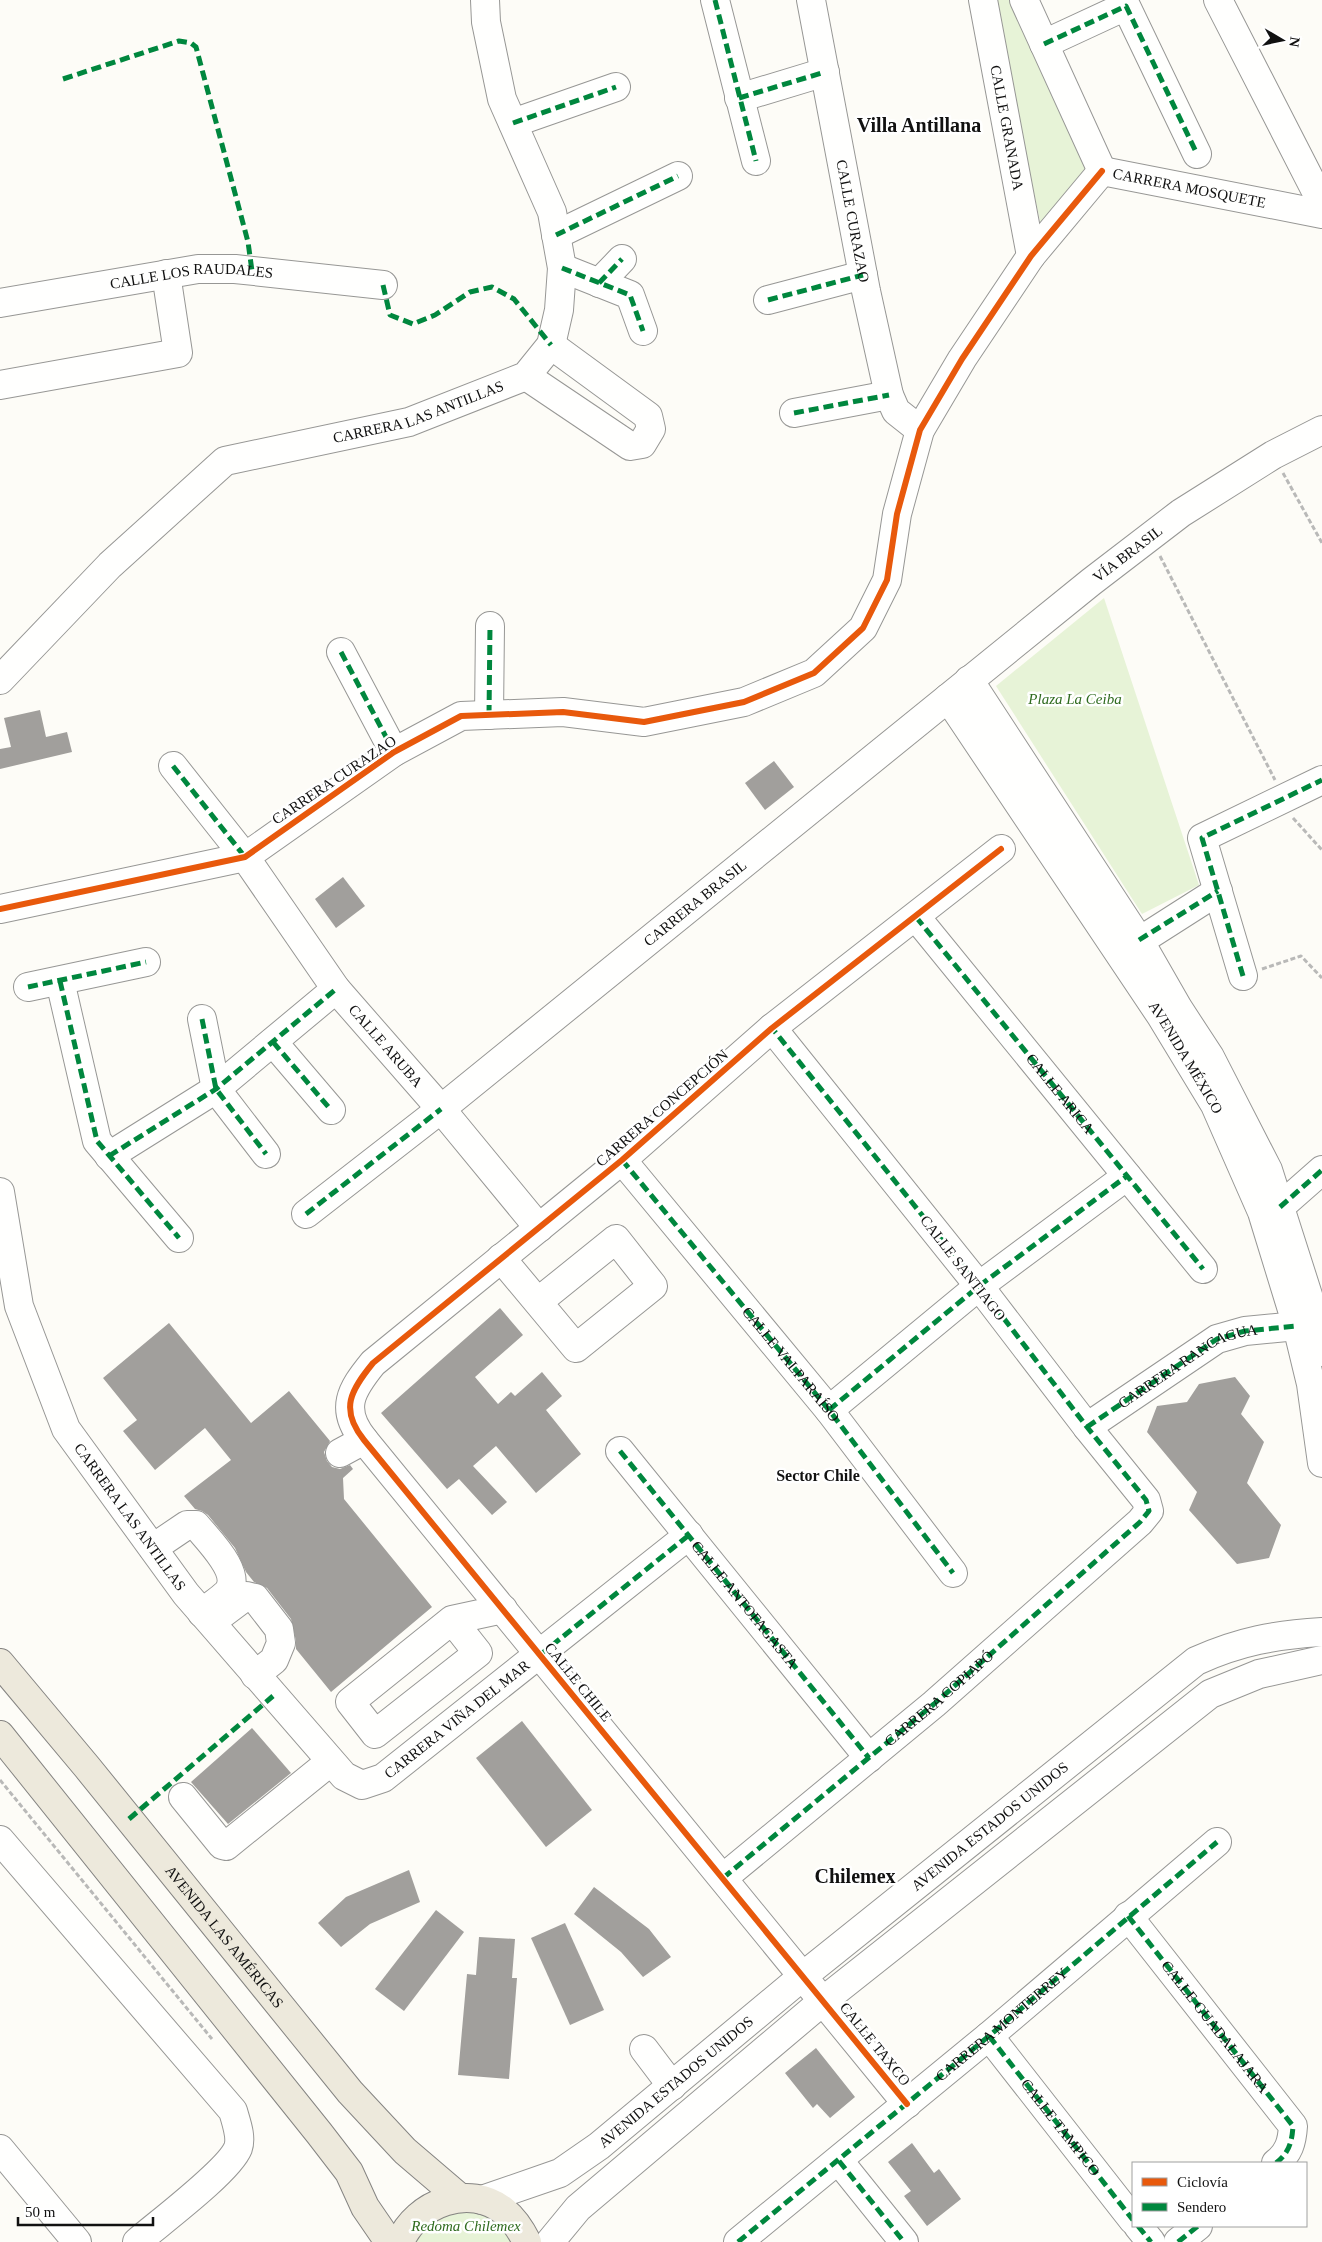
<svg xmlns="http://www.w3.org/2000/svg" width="1322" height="2242" font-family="Georgia,serif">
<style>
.green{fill:#e7f3d7}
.building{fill:#a19f9c}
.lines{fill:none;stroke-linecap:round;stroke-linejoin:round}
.minor-casing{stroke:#979795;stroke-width:30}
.major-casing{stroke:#858482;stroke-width:30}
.path{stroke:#b9b9b8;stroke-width:3;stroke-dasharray:5 2.5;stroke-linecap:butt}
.minor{stroke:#fffffe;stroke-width:28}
.major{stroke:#ede9dc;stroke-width:28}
.quiet{stroke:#00873e;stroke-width:5;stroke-dasharray:10 5;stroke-linecap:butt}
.cycleway-casing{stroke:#fff;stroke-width:9}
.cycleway{stroke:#e8590c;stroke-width:6}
.labels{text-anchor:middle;stroke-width:5;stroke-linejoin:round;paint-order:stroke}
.street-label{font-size:15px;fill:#111;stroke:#fff}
.park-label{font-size:15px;font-style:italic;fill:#2f6b1f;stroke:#fff}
.neighbourhood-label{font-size:16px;font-weight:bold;fill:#111;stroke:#fff}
.district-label{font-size:20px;font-weight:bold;fill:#111;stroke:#fff}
</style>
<rect width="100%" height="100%" fill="#fdfcf7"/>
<g class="green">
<path d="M994,0H1013L1091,171L1042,230L1002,47Z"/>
<path d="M1104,598L1199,885L1142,914L996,686Z"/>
<path d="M457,2211C492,2212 493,2217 516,2242H415C427,2225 438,2218 457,2211Z"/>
</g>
<g class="building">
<path d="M40,710L46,737L67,732L72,752L0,769V749L11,747L4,718Z"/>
<path d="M774,761L794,787L765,810L745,783Z"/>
<path d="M343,877L365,906L336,928L315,899Z"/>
<path d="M500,1308L523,1335L475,1377L498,1404L511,1392L515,1396L542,1372L562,1396L546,1410L581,1454L536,1493L496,1446L473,1466L507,1502L492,1515L459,1479L447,1489L381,1413Z"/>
<path d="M169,1323L251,1423L289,1391L330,1441L324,1452L327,1461L332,1467L340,1469L350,1465L353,1469L343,1478L344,1499L432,1607L331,1692L296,1649V1641L291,1619L267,1588L254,1582L246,1572L235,1548L208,1515L202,1511L195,1509L184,1496L231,1460L205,1428L155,1470L123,1431L137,1420L103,1378Z"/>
<path d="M1235,1377L1250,1396L1241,1414L1264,1442L1247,1483L1281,1525L1269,1558L1237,1564L1189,1510L1197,1492L1147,1432L1157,1406L1187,1402L1199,1384Z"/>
<path d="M522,1721L592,1810L546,1847L476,1758Z"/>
<path d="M252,1728L291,1773L228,1824L191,1782Z"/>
<path d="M409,1870L420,1902L370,1924L341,1947L318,1923L346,1897Z"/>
<path d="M594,1887L649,1929L671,1957L643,1977L621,1952L574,1914Z"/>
<path d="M436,1910L464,1932L404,2011L375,1989Z"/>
<path d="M565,1923L604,2010L570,2025L531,1938Z"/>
<path d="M479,1937L515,1939L512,1978H517L509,2079L458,2075L467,1974L476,1975Z"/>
<path d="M816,2048L855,2097L830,2118L817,2104L813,2108L785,2073Z"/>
<path d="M912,2143L934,2173L939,2169L961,2199L927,2226L904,2196L911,2191L888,2162Z"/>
</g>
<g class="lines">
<g class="minor-casing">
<g id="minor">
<path d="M715,0L756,161"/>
<path id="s1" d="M811,0L866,291L889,395L896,411L920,430"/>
<path id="s2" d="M983,0L1031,256"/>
<path d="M1024,0L1102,171"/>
<path d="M1218,0L1322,203"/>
<path d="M1044,44L1126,6L1197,154"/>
<path d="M739,98L825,72"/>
<path d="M513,123L616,87"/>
<path id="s3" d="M1102,171L1322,214"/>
<path d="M556,235L678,176"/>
<path d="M562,268L630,295L643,331"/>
<path d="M599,283L622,259"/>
<path d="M768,300L863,275"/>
<path id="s4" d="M0,303L198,269H235L383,285"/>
<path d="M526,376L630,446L642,444L651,429L648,416L551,345"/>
<path d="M0,385L178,353L166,274"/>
<path d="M794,413L889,395"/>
<path d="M341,652L394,752"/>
<path id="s5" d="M0,680L110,565L225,461L409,422L526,376L551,345L559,310L562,268L552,212L502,99L486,22L485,0"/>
<path d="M969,680L1139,940L1178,1008L1210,1057L1268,1170L1315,1317L1322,1352"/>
<path id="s6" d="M948,698L1161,1016L1215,1105L1262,1212L1297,1326L1311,1384L1322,1463"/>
<path d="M489,715L490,626"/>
<path id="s7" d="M173,766L245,857L336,989L441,1109L539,1228"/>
<path d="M0,909L245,857L394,752L461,716L563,712L644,722L744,702L814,673L863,628L887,580L897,514L920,430L962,359L1031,256L1102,171"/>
<path id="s8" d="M916,917L1203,1269"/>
<path d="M1124,951L1218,891"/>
<path d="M1243,976L1202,838L1322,780"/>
<path d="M60,981L97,1141L179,1238"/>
<path d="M28,987L146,962"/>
<path d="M202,1019L216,1089L266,1154"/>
<path d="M273,1042L331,1110"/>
<path d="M109,1156L216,1089L336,989"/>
<path id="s9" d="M622,1160L829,1410L953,1573"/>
<path id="s10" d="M0,1192L19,1306L66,1429L186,1594L344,1776L362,1785L383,1778L689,1535"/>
<path d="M1280,1207L1322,1170"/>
<path id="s11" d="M306,1214L441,1109L1091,582L1181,513L1273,455L1322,430"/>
<path d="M501,1258L576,1348L653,1286L616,1239L539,1301"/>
<path d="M829,1410L979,1286L1127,1176"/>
<path id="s12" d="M1087,1427L1217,1339L1245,1331L1297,1326L1313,1318"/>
<path id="s13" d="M620,1451L869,1758"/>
<path d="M340,1453L364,1440"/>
<path d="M153,1548L187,1525H196C208,1540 244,1574 227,1593C220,1600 210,1606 202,1613"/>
<path d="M218,1617L246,1596L255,1598L279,1629L281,1643L274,1660L255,1675"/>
<path d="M452,1620L478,1653L375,1734L350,1702L452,1620L503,1609"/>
<path d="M183,1797L222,1845L226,1846L330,1762"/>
<path d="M0,1840L233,2111C236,2122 242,2137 238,2148C229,2171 159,2223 137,2242"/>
<path id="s14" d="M723,1878L934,1704L1140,1522L1149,1511L1146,1500L1087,1427L979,1286L772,1028"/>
<path id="s15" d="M1128,1916L1293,2126C1292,2142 1289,2153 1276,2163"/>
<path d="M989,2036L1133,2220"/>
<path d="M644,2049L672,2086"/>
<path d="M907,2104L364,1440C339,1409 351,1390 373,1363L622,1160L772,1028L1001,849"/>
<path d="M0,2149L77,2242"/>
<path d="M839,2161L904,2242"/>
<path id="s16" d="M482,2200L560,2173L599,2146L803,1976L1196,1661C1240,1641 1275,1635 1322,1632"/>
<path d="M1138,2226L1151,2242"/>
<path d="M550,2242L578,2208L823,2001L1210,1694L1259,1674L1322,1660"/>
<path id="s17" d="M738,2242L989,2036L1217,1842"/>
<path d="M1178,2242L1198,2226"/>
</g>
</g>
<g class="major-casing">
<g id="major">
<path id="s18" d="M0,1663L87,1767L350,2092L405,2151L460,2198"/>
<path d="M0,1735L319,2133L349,2172L365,2207L389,2242"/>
<path d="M400,2242C416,2203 470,2183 504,2211C515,2220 521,2230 527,2242"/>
</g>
</g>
<g class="path">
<path d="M1283,473L1322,543"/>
<path d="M1160,556L1275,780"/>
<path d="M1293,818L1322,850"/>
<path d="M1262,969L1301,956L1322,978"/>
<path d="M0,1780L212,2039"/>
</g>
<use href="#minor" class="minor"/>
<use href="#major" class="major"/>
<g class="quiet">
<path d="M715,0L756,161"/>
<path d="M1044,44L1126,6L1197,154"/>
<path d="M63,79L179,41L191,43L196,47L248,242L252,271"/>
<path d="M739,98L825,72"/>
<path d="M513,123L616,87"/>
<path d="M556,235L678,176"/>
<path d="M562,268L630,295L643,331"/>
<path d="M599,283L622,259"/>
<path d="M383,285L390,315L413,324L435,315L470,292L492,287L514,299L551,345"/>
<path d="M768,300L863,275"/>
<path d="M794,413L889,395"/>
<path d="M341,652L394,752"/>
<path d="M489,715L490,626"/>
<path d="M173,766L245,857"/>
<path d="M916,917L1203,1269"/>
<path d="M1139,940L1218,891"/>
<path d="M1243,976L1202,838L1322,780"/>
<path d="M60,981L97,1141L179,1238"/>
<path d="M28,987L146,962"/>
<path d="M202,1019L216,1089L266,1154"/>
<path d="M273,1042L331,1110"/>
<path d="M109,1156L216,1089L336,989"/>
<path d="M622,1160L829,1410L953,1573"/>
<path d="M1280,1207L1322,1170"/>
<path d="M306,1214L441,1109"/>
<path d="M829,1410L979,1286L1127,1176"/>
<path d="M1087,1427L1217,1339L1245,1331L1297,1326"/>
<path d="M620,1451L869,1758"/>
<path d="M540,1655L689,1535"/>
<path d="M129,1819L273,1696"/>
<path d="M723,1878L934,1704L1140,1522L1149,1511L1146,1500L1087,1427L979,1286L772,1028"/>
<path d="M1128,1916L1293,2126C1292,2142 1289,2153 1276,2163"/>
<path id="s19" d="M989,2036L1133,2220"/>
<path d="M839,2161L904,2242"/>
<path d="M1138,2226L1151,2242"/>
<path d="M738,2242L989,2036L1217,1842"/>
<path d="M1178,2242L1198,2226"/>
</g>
<g class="cycleway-casing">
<g id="cycleway">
<path d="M0,909L245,857L394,752L461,716L563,712L644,722L744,702L814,673L863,628L887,580L897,514L920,430L962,359L1031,256L1102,171"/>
<path d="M907,2104L364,1440C339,1409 351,1390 373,1363L622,1160L772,1028L1001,849"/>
</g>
</g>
<use href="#cycleway" class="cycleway"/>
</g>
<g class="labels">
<g class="street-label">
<text dy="5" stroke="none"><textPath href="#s2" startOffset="130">CALLE GRANADA</textPath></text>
<text dy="5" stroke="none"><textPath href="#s3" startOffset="89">CARRERA MOSQUETE</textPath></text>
<text dy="5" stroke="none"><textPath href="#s1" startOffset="225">CALLE CURAZAO</textPath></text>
<text dy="5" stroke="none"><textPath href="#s4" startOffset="194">CALLE LOS RAUDALES</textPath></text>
<text dy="5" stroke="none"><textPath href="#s5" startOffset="514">CARRERA LAS ANTILLAS</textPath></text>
<text dy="5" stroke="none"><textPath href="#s11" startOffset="1054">VÍA BRASIL</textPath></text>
<text transform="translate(334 780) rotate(-34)" y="5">CARRERA CURAZAO</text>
<text dy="5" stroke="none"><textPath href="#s11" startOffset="498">CARRERA BRASIL</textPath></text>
<text dy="5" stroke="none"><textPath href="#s7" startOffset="352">CALLE ARUBA</textPath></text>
<text dy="5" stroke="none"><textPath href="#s6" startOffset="431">AVENIDA MÉXICO</textPath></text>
<text dy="5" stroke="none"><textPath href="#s8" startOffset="228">CALLE ARICA</textPath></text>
<text transform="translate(662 1108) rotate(-41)" y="5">CARRERA CONCEPCIÓN</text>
<text transform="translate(963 1268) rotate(52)" y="5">CALLE SANTIAGO</text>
<text dy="5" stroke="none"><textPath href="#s9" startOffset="265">CALLE VALPARAÍSO</textPath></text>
<text dy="5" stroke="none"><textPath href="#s12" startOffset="119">CARRERA RANCAGUA</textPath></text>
<text dy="5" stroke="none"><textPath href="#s10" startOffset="356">CARRERA LAS ANTILLAS</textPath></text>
<text dy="5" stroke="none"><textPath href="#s13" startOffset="198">CALLE ANTOFAGASTA</textPath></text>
<text transform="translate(578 1682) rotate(51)" y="5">CALLE CHILE</text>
<text dy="5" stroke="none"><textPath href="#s14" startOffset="281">CARRERA COPIAPÓ</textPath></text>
<text dy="5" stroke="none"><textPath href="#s10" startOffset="829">CARRERA VIÑA DEL MAR</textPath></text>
<text dy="5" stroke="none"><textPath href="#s16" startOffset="635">AVENIDA ESTADOS UNIDOS</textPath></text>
<text dy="5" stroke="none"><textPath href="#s18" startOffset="354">AVENIDA LAS AMÉRICAS</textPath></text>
<text dy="5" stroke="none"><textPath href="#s17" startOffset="342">CARRERA MONTERREY</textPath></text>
<text dy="5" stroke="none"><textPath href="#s15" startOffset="141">CALLE GUADALAJARA</textPath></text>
<text transform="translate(875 2044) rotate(51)" y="5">CALLE TAXCO</text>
<text dy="5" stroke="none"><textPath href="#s16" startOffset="230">AVENIDA ESTADOS UNIDOS</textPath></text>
<text dy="5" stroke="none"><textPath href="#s19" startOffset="116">CALLE TAMPICO</textPath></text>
</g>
<g class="park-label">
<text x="1075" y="704">Plaza La Ceiba</text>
<text x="466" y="2231">Redoma Chilemex</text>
</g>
<g class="neighbourhood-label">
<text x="818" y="1481">Sector Chile</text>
</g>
<g class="district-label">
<text x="919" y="132">Villa Antillana</text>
<text x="855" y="1883">Chilemex</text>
</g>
</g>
<rect x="1132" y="2162" width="175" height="65" fill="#ffffff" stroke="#a0a0a0"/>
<rect x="1142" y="2178" width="25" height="8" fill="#e8590c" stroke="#a0a0a0"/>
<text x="1177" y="2187" font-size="15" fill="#111111">Ciclovía</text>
<rect x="1142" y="2203" width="25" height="8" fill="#00873e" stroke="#a0a0a0"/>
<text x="1177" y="2212" font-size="15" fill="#111111">Sendero</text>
<g transform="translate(1282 40) rotate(99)" stroke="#ffffff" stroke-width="4" paint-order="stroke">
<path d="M0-4L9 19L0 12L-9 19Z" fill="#111111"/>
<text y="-8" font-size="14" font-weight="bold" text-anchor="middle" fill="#111111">N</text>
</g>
<path d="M18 2217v8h135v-8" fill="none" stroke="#111111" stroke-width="2.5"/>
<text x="25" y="2217" font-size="15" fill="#111111" stroke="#ffffff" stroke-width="4" paint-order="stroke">50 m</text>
</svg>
